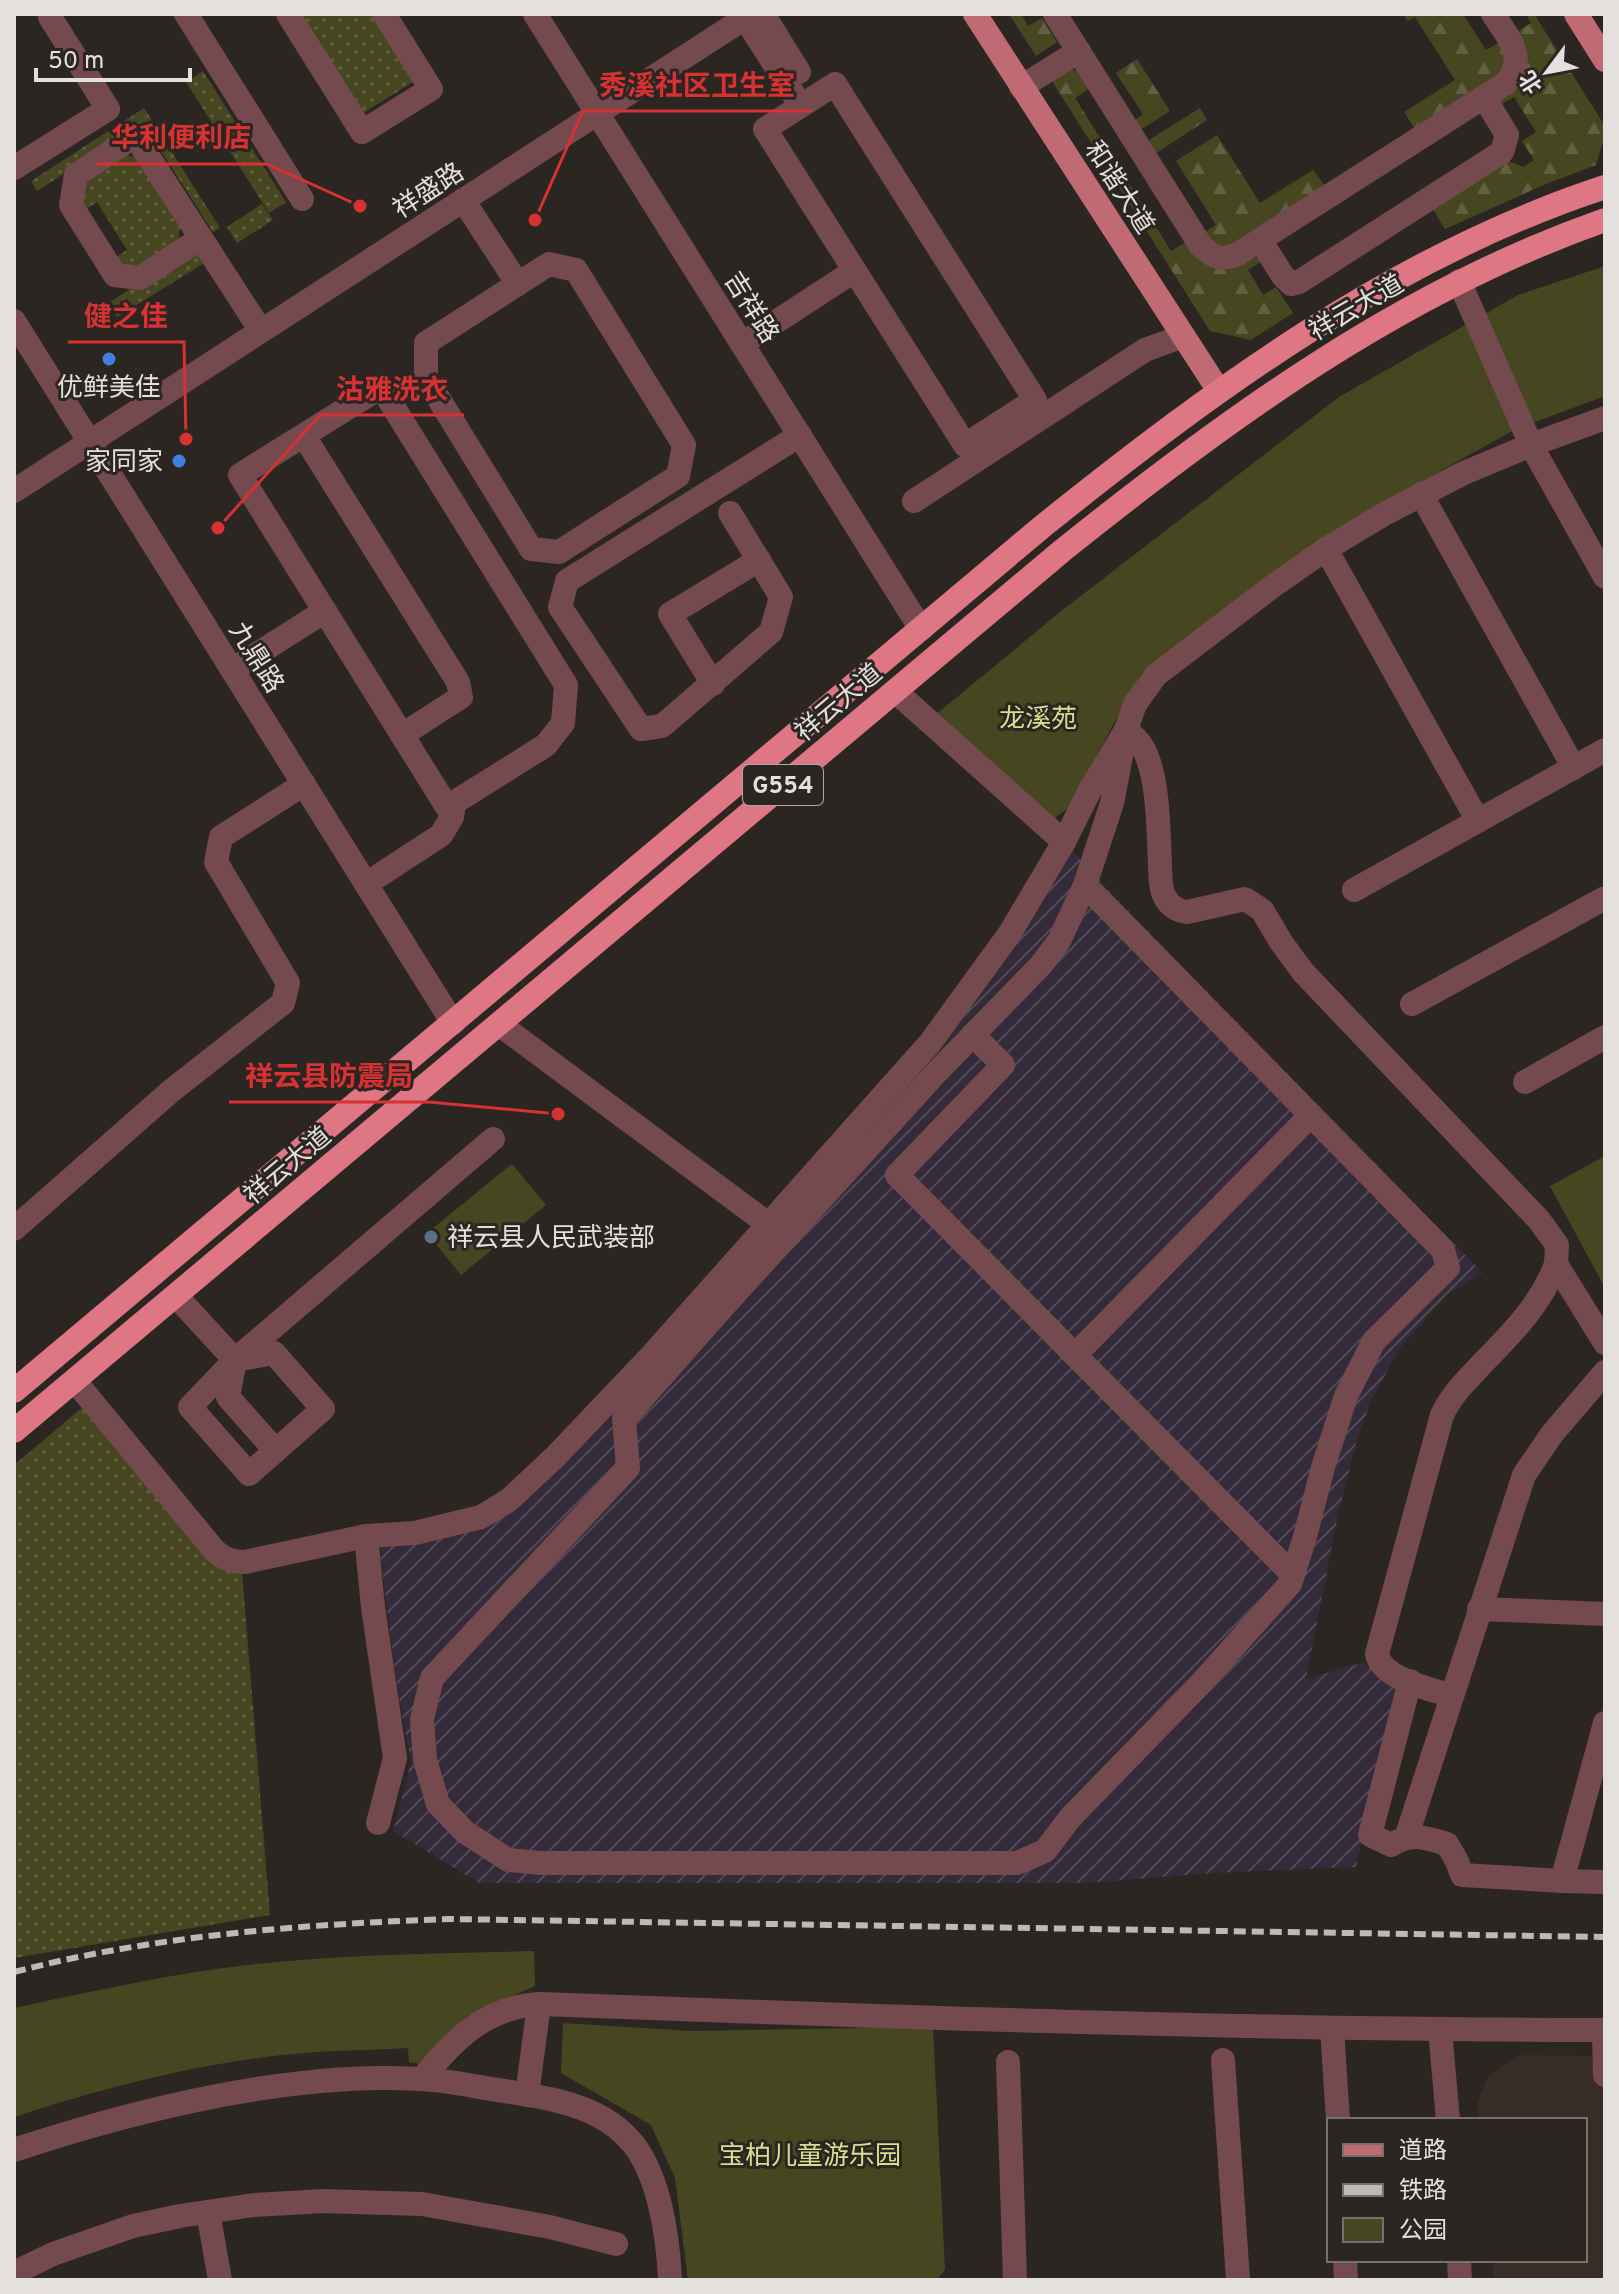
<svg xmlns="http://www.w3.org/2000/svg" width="1619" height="2294" font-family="Overpass,'Noto Sans SC',sans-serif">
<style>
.built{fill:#382c26}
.industrial{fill:url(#industrial-furrows)}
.grass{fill:url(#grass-dots)}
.forest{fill:url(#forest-firs)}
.park{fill:#464721}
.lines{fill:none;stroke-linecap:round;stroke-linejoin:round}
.minor{stroke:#744a4e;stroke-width:24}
.major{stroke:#c06a74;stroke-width:24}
.highway{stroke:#de7683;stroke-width:24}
.rail{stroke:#bdb9b7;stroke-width:6;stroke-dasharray:12 6;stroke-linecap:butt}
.shop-dot{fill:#3f7fe0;stroke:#2c2623;stroke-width:3}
.service-dot{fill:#5c6f8a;stroke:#2c2623;stroke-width:3}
.labels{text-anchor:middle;stroke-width:6;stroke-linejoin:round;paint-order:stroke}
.shield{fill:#2c2623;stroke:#ada8a6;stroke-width:2}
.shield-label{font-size:24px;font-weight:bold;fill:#e4e0de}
.street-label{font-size:26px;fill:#e4e0de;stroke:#2c2623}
.poi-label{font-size:26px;fill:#e4e0de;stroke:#2c2623}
.park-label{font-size:26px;fill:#d9dd8f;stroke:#2c2623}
.leader{fill:none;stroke:#d73131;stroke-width:3}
.callout-dot{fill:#d73131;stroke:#2c2623;stroke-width:3}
.callout-label{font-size:28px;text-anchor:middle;font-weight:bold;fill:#d73131;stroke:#2c2623;stroke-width:6;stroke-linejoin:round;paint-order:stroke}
</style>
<defs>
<pattern id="industrial-furrows" width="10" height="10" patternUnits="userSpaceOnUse" patternTransform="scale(2)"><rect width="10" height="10" fill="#332a3a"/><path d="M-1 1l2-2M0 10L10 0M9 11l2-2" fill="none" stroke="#504956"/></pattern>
<pattern id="grass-dots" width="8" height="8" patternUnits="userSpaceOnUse" patternTransform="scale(2)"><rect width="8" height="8" fill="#464721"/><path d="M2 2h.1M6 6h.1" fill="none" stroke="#616141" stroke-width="1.8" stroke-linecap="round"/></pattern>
<pattern id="forest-firs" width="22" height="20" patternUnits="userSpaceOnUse" patternTransform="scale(2)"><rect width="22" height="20" fill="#464721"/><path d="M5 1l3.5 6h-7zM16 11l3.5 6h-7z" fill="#616141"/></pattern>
</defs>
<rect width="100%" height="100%" fill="#2c2623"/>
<path class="built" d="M1522,2055L1605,2056V2280H1494L1492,2260H1585V2120H1479L1477,2103L1487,2079L1500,2067Z"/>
<path class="industrial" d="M1067,845L1109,891L1483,1273L1447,1295L1398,1350L1370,1404L1357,1440L1338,1515L1306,1679L1364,1662L1397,1690L1356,1867L1213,1873L1086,1883H479L393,1831L411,1762L398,1693L379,1548L486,1522L807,1190Z"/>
<g class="grass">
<path d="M300,14H376L418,79L363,113Z"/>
<path d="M203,71L286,202L269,213L186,82Z"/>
<path d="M144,108L220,228L213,232L143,123L37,191L31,181Z"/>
<path d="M119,154L141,158L181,222L178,241C154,256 140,276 113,259L127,250L97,202L83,211L81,180Z"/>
<path d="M262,204L273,220L237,243L227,227Z"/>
<path d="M188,253H195L206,262L117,317L108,303Z"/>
<path d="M84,1406L242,1573L270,1915L14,1958V1465Z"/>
</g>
<g class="forest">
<path d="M1009,14H1021L1028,26L1042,18L1057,42L1036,56Z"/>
<path d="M1403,14H1463L1486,50L1500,42L1508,69L1415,129L1404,112L1455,80L1415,17L1408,21Z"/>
<path d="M1526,14H1534L1605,126V134L1596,165L1546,184L1445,229L1432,208L1509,161L1523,167L1534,160L1522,141L1536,132L1514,97L1500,105V101C1521,74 1538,66 1517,32L1531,23Z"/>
<path d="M1137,59L1170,111L1142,129L1132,122L1143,114L1116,73Z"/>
<path d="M1068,67L1078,72L1089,89L1075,98L1171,251L1186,242C1213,285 1221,256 1258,258L1261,262L1248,270L1263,295L1276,287L1293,313L1251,340L1210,331L1050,78Z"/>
<path d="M1200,108L1207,120L1153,155L1147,144L1149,140Z"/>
<path d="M1217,135L1260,203L1313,170L1325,186L1231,245L1218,247L1203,233L1216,225L1176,161Z"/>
</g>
<g class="park">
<path d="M1605,266V396L1516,429L1406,490L1296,557L1141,674L1068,808L1051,821L934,716L1060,612L1339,397L1518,295Z"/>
<path d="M1605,1156V1288L1550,1186Z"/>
<path d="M512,1164L546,1205L461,1275L427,1233Z"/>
<path d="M534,1951L535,1986L468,2016L440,2043L421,2064L409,2062L408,2048C374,2050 339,2050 305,2053C210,2060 105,2087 14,2117V2008C83,1993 153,1978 223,1968C326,1954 430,1954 534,1951Z"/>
<path d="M563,2023L691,2031L933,2027L945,2269L937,2280H688L675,2178L651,2125L561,2073Z"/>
</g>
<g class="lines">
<g class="minor">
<path d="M186,14L302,199"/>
<path d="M288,14L362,132L431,89L384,14"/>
<path d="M535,14L921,629"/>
<path d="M763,14L799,72"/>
<path d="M1055,14L1201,246C1214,258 1221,261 1238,254L1506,83C1528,58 1508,37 1493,14"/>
<path d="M745,18L801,106"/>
<path d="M835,84L1035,400L965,445L765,129Z"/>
<path d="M1021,87L1079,51"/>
<path d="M14,168L108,109L50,17"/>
<path d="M463,200L518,284"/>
<path d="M201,238L140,278L115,275L71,205L76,175L135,136L261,331"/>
<path d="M1260,240L1283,276L1291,284L1299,282L1502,152L1507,135L1484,97"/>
<path d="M549,264L576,270L684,445L678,476L559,552L531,549L426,378V343Z"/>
<path d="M1459,281L1531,445L1605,577"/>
<path d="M14,321L453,1023"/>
<path d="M742,344L854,271"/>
<path d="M381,387L566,685L563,723L546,745L447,807L240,475Z"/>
<path d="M304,436L458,682L461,697L402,735"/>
<path d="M14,491L751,14"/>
<path d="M1421,494L1574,768"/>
<path d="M914,501L1145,350L1183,336"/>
<path d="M730,513L781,597L771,632L662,726L641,729L560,607L567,581L800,435"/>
<path d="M1326,549L1478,821"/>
<path d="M232,670L325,611"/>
<path d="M713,684L670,614L759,560"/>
<path d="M895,691L1064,842"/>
<path d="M366,884L441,835L452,817L454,803"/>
<path d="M1085,885L1443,1250L1448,1268L1374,1341L1346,1396L1324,1464L1304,1540L1290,1584L1204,1680L1070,1818L1045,1851L1017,1863H541L508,1860L465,1832L438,1804L425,1760L422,1719L432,1678L628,1468L624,1419L722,1308L935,1074L1041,965L1059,941L1085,885L1112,803L1126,730C1133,736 1139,740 1143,748C1161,780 1158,846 1161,884C1163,899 1171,910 1187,912L1245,899L1262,910L1281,942L1303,972L1539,1220L1557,1245L1556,1264L1605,1343"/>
<path d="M1354,890L1605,750"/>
<path d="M1412,1004L1605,898"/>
<path d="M499,1024L768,1224"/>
<path d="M973,1035L1003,1065L897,1175L1075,1355"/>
<path d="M1525,1082L1605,1037"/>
<path d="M14,1229L171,1091L283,1003L288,983L216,862L221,837L304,784"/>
<path d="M176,1296L235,1360"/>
<path d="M75,1381L214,1550C224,1559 232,1562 245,1562L366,1536L415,1533L481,1517L509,1500L555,1457L651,1356L930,1043L1010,933L1064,842L1090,790L1126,730L1135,704L1156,675L1273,586L1326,549L1386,513L1464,473L1531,445L1605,418"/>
<path d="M275,1450L228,1397L235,1360L274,1353L323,1409L249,1474L190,1407L235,1360L493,1139"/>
<path d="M366,1536L373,1607L395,1758L378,1823"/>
<path d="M1293,1575L1075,1355L1311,1115"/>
<path d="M1479,1609L1605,1614"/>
<path d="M1410,1681L1370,1835L1391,1845C1412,1832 1424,1837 1447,1844L1457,1861L1462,1875L1562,1881L1605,1723"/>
<path d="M1452,1696C1430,1689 1382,1679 1377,1654L1442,1415C1451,1395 1466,1381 1481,1365C1511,1334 1541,1305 1556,1264"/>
<path d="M1406,1838L1524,1475L1552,1434L1605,1372"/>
<path d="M1562,1881L1605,1882"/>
<path d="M1332,2028L1338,2120"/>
<path d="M1440,2030L1448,2120"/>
<path d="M1604,2030L1605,2075"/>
<path d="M1223,2060L1238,2280"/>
<path d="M1008,2062L1015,2280"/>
<path d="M422,2079C453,2040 486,2007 539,2004C894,2017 1249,2030 1605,2030"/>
<path d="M527,2095L539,2004"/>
<path d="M14,2150C135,2110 292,2071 420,2079C448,2080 476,2087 504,2091C546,2097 597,2105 627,2137C659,2169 668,2236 670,2280"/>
<path d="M208,2212L220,2280"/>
<path d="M1345,2260L1346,2280"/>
<path d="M1459,2260L1460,2280"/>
<path d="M14,2273L53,2254L133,2226L180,2216L254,2205L323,2201L422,2204L550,2227L616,2244"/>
</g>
<g class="major">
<path d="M975,14L1219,391"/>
<path d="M1576,14L1605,60"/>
</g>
<g class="highway">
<path d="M14,1391L1043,526C1214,389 1394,256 1605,187"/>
<path d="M14,1431L1063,550C1229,417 1402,291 1605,220"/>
</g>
<path class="rail" d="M14,1972C156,1935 305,1924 451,1919L1605,1937"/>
</g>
<g class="shop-dot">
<circle cx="109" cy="359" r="8"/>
<circle cx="179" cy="461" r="8"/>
</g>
<circle class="service-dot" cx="431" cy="1237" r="8"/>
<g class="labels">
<rect class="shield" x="743" y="765" width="80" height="40" rx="6"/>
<g class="shield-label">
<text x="783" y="793">G554</text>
</g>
<g class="street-label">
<text transform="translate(1120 187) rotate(57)" y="9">和谐大道</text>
<text transform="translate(428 190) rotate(-33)" y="9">祥盛路</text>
<text transform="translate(752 307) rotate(58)" y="9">吉祥路</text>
<text transform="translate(1356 307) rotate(-30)" y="9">祥云大道</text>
<text transform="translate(257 657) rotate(58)" y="9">九鼎路</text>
<text transform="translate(838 702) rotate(-40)" y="9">祥云大道</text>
<text transform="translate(287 1165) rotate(-40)" y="9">祥云大道</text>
</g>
<g class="poi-label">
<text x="109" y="396">优鲜美佳</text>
<text x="163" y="470" text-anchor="end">家同家</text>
<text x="447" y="1246" text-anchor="start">祥云县人民武装部</text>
</g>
<g class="park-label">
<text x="1038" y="727">龙溪苑</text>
<text x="810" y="2164">宝柏儿童游乐园</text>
</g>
</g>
<path class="leader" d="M535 220L583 111H811M360 206L267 164H95M186 439L184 342H68M218 528L320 415H464M558 1114L429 1102H229"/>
<g class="callout-dot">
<circle cx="535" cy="220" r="8"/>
<circle cx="360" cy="206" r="8"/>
<circle cx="186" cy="439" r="8"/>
<circle cx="218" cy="528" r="8"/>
<circle cx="558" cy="1114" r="8"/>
</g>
<g class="callout-label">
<text x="697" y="95">秀溪社区卫生室</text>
<text x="181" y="147">华利便利店</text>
<text x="126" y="326">健之佳</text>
<text x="392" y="399">沽雅洗衣</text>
<text x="329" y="1086">祥云县防震局</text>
</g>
<rect width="1619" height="2294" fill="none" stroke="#e4e0de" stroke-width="32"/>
<rect x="1327" y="2118" width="260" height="144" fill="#2c2623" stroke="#76706e" stroke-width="2"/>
<rect x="1343" y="2144" width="40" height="12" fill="#c06a74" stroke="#76706e" stroke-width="2"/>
<text x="1399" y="2158" font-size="24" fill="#e4e0de">道路</text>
<rect x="1343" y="2184" width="40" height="12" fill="#bdb9b7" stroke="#76706e" stroke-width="2"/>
<text x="1399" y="2198" font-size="24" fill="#e4e0de">铁路</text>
<rect x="1343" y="2218" width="40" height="24" fill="#464721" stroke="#76706e" stroke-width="2"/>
<text x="1399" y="2238" font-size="24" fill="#e4e0de">公园</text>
<g transform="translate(1547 72) rotate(238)" stroke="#2c2623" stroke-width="6" paint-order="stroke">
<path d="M0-6L14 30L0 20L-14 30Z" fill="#e4e0de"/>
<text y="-12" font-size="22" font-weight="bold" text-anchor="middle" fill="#e4e0de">北</text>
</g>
<path d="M36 68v12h154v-12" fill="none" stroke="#e4e0de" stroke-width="4"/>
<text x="48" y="68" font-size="24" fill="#e4e0de" stroke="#2c2623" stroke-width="6" paint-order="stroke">50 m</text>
</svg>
